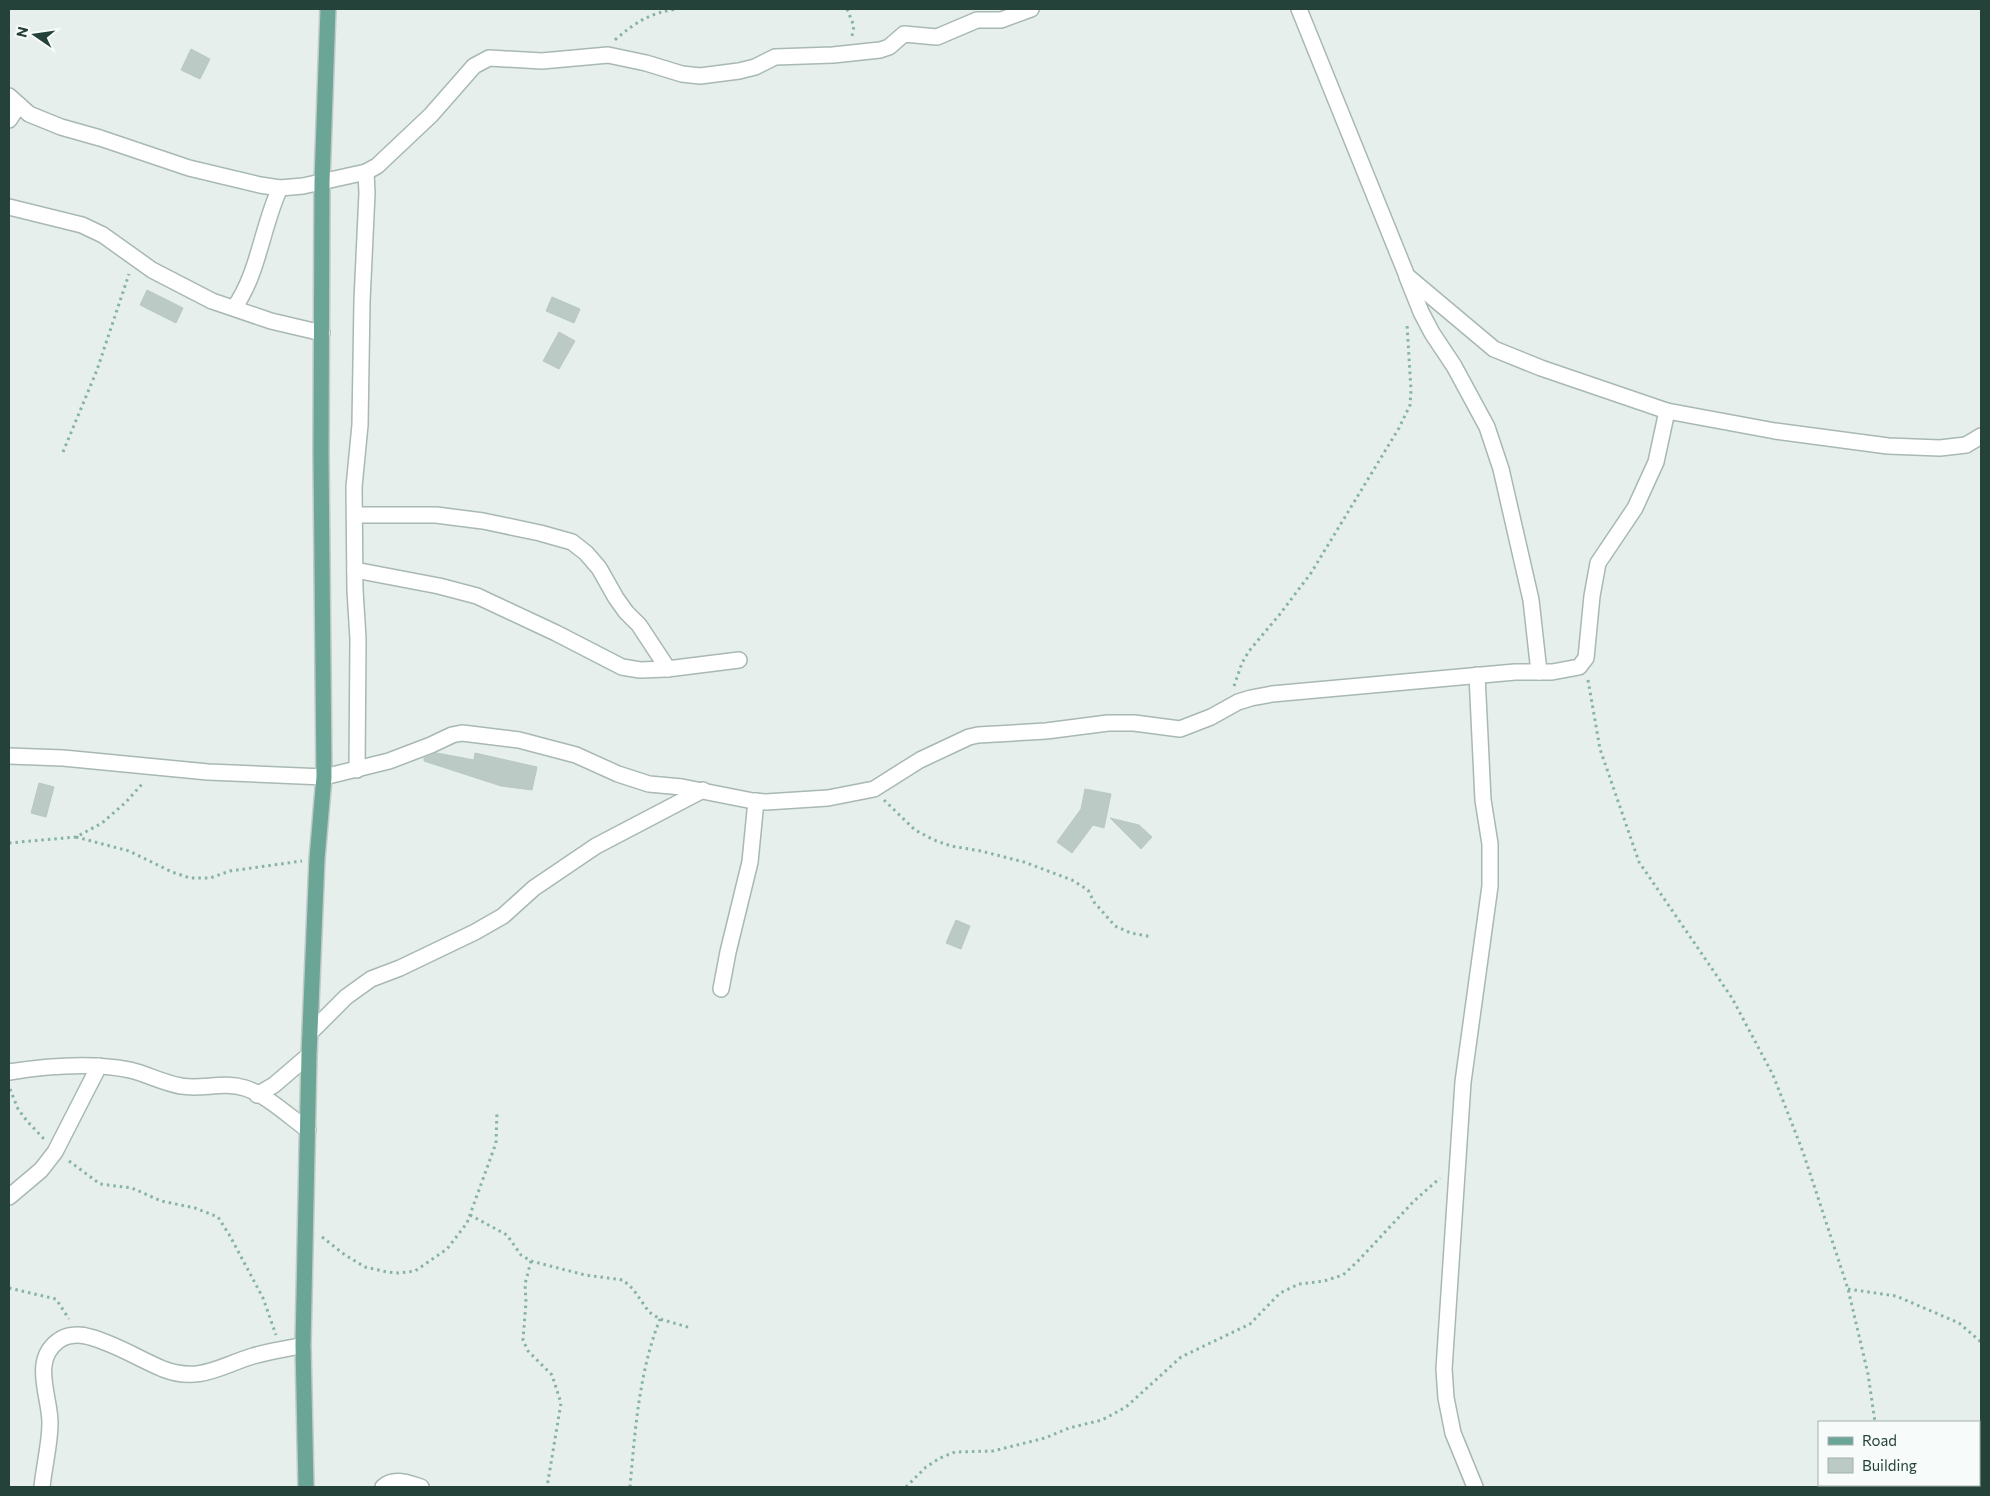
<svg xmlns="http://www.w3.org/2000/svg" width="1990" height="1496" font-family="Commissioner,sans-serif">
<style>
.building{fill:#bbcac4;stroke:#b8c9c2}
.lines{fill:none;stroke-linecap:round;stroke-linejoin:round}
.minor-casing{stroke:#a8b8b2;stroke-width:18}
.major-casing{stroke:#c2cac8;stroke-width:18}
.path{stroke:#86b3a5;stroke-width:3;stroke-dasharray:2.5 4;stroke-linecap:butt}
.minor{stroke:#fff;stroke-width:15}
.major{stroke:#6aa596;stroke-width:15}
</style>
<rect width="100%" height="100%" fill="#e6efeb"/>
<g class="building">
<path d="M191,49L210,59L200,79L181,70Z"/>
<path d="M147,290L183,308L176,323L140,305Z"/>
<path d="M552,297L580,309L574,323L546,311Z"/>
<path d="M559,332L575,341L559,369L543,361Z"/>
<path d="M437,753L474,760L475,753L537,767L532,790L501,786L424,761V758Z"/>
<path d="M39,783L54,787L46,817L31,813Z"/>
<path d="M1085,789L1111,794L1104,828L1093,825L1072,853L1057,842L1081,809Z"/>
<path d="M1110,818L1139,825L1152,837L1141,849Z"/>
<path d="M956,920L970,926L961,949L946,943Z"/>
</g>
<g class="lines">
<g class="minor-casing">
<g id="minor">
<path d="M1299,9L1407,276L1494,349L1541,368L1667,411L1775,431L1888,446L1940,448L1966,445L1981,436"/>
<path d="M9,96L29,114L61,127L100,138L189,168L260,185L280,188L303,186L366,172L377,166L431,115L474,66L489,58L542,61L608,55L646,63L682,74L700,76L739,71L755,67L775,57L833,55L880,50L889,47L904,34L937,37L977,20H1001L1031,9"/>
<path d="M9,120L19,105"/>
<path d="M9,207L82,225L103,235L152,270L212,301L271,321L322,333"/>
<path d="M1407,277L1421,312L1432,333L1454,366L1487,427L1501,469L1531,600L1539,672"/>
<path d="M234,308C259,273 262,226 280,188"/>
<path d="M355,515H436L483,521L540,533L572,542L586,553L599,568L616,598L626,612L639,625L668,669"/>
<path d="M355,570L439,586L477,596L556,633L622,667L640,670L667,669L739,660"/>
<path d="M9,756L63,758L208,772L324,777L389,761L431,745L452,735L462,733L519,740L576,755L618,774L649,784L682,787L753,801L766,802L828,798L874,789L920,760L969,737L978,735L1046,731L1108,723H1134L1180,729L1211,717L1238,702L1251,698L1272,694L1515,672H1552L1579,667L1586,658L1592,596L1598,563L1635,508L1656,462L1667,411"/>
<path d="M357,770L358,639L355,590L354,487L360,425L362,301L367,193L366,172"/>
<path d="M721,989L728,952L750,862L756,801"/>
<path d="M310,1033L346,997L371,979L400,968L475,932L503,916L534,888L596,846L703,790"/>
<path d="M9,1072C47,1066 91,1062 130,1070C147,1074 163,1083 181,1086C202,1090 223,1081 245,1088C265,1094 290,1117 308,1130"/>
<path d="M257,1095L274,1085L309,1055"/>
<path d="M9,1197L41,1170L55,1152L99,1066"/>
<path d="M42,1487C44,1466 50,1444 50,1423C50,1396 31,1361 58,1341C67,1334 80,1334 90,1337C116,1344 139,1359 163,1369C199,1383 220,1366 253,1356C270,1351 287,1349 303,1345"/>
<path d="M383,1487C394,1477 408,1483 421,1487"/>
<path d="M1475,1487L1453,1433L1446,1398L1444,1369L1463,1082L1490,886V844L1483,800L1477,675"/>
</g>
</g>
<g class="major-casing">
<path id="major" d="M306,1487L303,1345L309,1055L317,859L324,777L321,454L322,182L328,9"/>
</g>
<g class="path">
<path d="M847,9L854,26L852,36"/>
<path d="M615,40C635,22 652,12 678,9"/>
<path d="M63,452L97,370L129,274"/>
<path d="M1588,680L1600,749L1639,862L1732,998L1773,1075L1803,1152L1848,1289L1868,1374L1875,1422"/>
<path d="M1234,686L1242,663L1249,651L1280,614L1311,573L1399,428L1410,405L1411,390L1407,325"/>
<path d="M884,800L915,830L934,840L951,846L981,851L1024,862L1072,880L1088,890L1094,902L1115,926L1131,933L1152,937"/>
<path d="M76,837L129,851L172,872L190,878H210L230,871L302,861"/>
<path d="M9,843L76,837L102,823L126,802L143,783"/>
<path d="M10,1089L18,1109L27,1121L44,1139"/>
<path d="M69,1161L100,1184L132,1188L161,1201L195,1208L218,1217L230,1236L263,1298L276,1335"/>
<path d="M470,1215L507,1235L521,1255L531,1261L585,1275L623,1280L633,1289L649,1312L660,1319L691,1328"/>
<path d="M322,1237L345,1255L365,1267L387,1272L398,1273L415,1271L447,1249L467,1223L496,1143L497,1111"/>
<path d="M531,1261L525,1284L526,1302L523,1340L528,1351L552,1375L561,1403L547,1487"/>
<path d="M9,1288L56,1299L69,1319"/>
<path d="M1848,1289L1896,1296L1959,1323L1981,1342"/>
<path d="M1887,1485V1487"/>
<path d="M630,1487C635,1431 639,1372 660,1319"/>
<path d="M906,1487L926,1467L940,1458L955,1452L993,1451L1045,1438L1069,1428L1102,1420L1126,1407L1181,1357L1250,1324L1280,1293L1299,1284L1324,1281L1343,1275L1357,1262L1414,1201L1440,1178"/>
</g>
<use href="#minor" class="minor"/>
<use href="#major" class="major"/>
</g>
<rect width="1990" height="1496" fill="none" stroke="#24423a" stroke-width="20"/>
<rect x="1818" y="1421" width="162" height="65" fill="#f7fbf9" stroke="#a3b1ad"/>
<rect x="1828" y="1437" width="25" height="8" fill="#6aa596" stroke="#a3b1ad"/>
<text x="1862" y="1446" font-size="15" fill="#24423a">Road</text>
<rect x="1828" y="1458" width="25" height="15" fill="#bbcac4" stroke="#a3b1ad"/>
<text x="1862" y="1471" font-size="15" fill="#24423a">Building</text>
<g transform="translate(35 35) rotate(283)" stroke="#f7fbf9" stroke-width="4" paint-order="stroke">
<path d="M0-4L9 19L0 12L-9 19Z" fill="#24423a"/>
<text y="-8" font-size="14" font-weight="bold" text-anchor="middle" fill="#24423a">N</text>
</g>
</svg>
